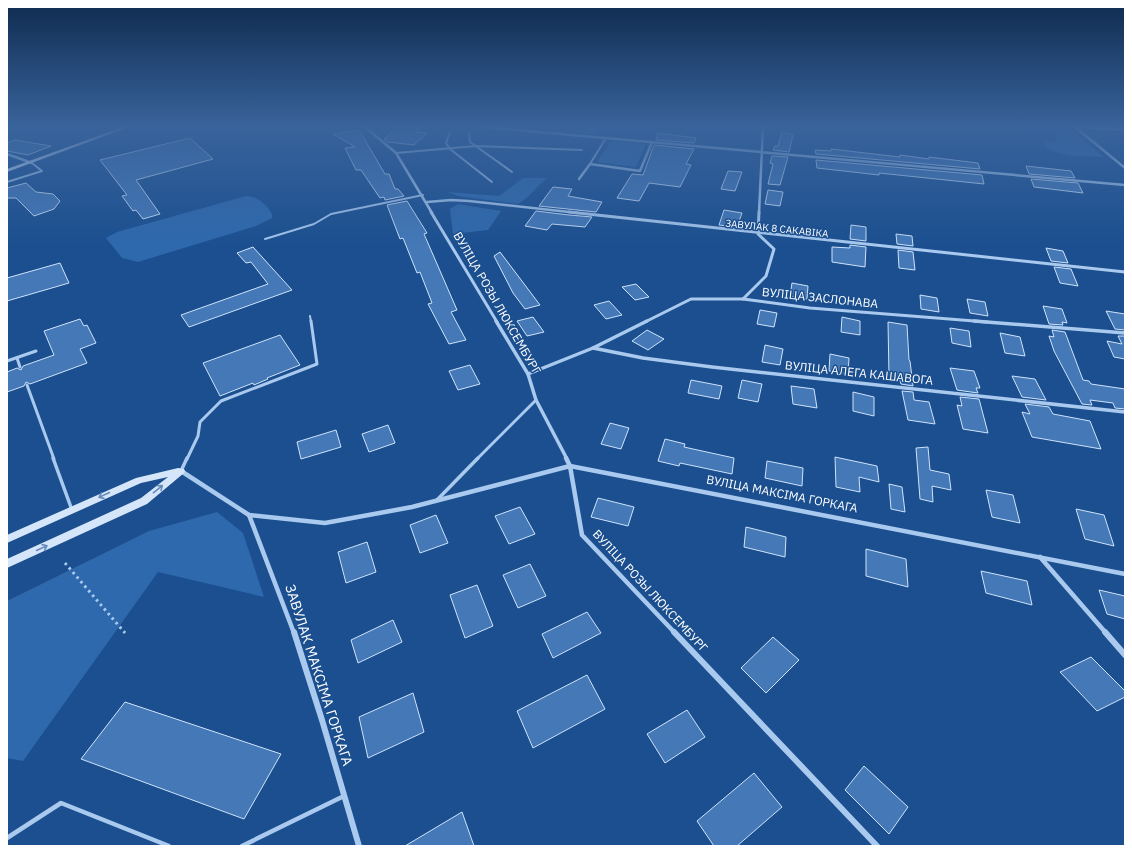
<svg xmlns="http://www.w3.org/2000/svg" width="1132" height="853" font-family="'IBM Plex Sans',sans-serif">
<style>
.green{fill:#2e69ad}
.building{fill:#4478b7;stroke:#cfe3fa}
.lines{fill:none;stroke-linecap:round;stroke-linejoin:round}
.path{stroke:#a9c9ee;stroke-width:3;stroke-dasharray:2.5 3.5;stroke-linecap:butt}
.lane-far3{stroke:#a9c9ee;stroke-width:2}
.lane-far2{stroke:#a9c9ee;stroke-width:3}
.lane-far1{stroke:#a9c9ee;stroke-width:3.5}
.lane{stroke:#a9c9ee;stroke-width:4.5}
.street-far4{stroke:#a9c9ee;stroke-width:2.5}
.street-far3{stroke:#a9c9ee;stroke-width:3}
.street-far2{stroke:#a9c9ee;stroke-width:3.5}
.street-far1{stroke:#a9c9ee;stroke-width:4.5}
.street{stroke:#a9c9ee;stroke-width:6}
.secondary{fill:#d6e6fa;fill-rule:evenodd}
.oneway{stroke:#668bba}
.labels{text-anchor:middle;stroke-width:3;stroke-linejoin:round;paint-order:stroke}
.far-street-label{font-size:10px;fill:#fff;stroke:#1b4f8f}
.street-label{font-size:12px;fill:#fff;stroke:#1b4f8f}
.near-street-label{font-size:14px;fill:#fff;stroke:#1b4f8f}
</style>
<rect width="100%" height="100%" fill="#1b4f8f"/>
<g class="green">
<path d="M534,127H600L596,134Z"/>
<path d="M1053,127L1071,129L1104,157C1088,156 1051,158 1043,143L1058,140Z"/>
<path d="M611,141L646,144L636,167L597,162Z"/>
<path d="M523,178H547C538,185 528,199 518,204L458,196L447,192L499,196Z"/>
<path d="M246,196C257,196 267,205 272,214V218L256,226L138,262L122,258L106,238L117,232Z"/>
<path d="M458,204L501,211L488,230L453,234L450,209Z"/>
<path d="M217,512L243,533L264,597L158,572L23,761L7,758V601L149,531Z"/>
</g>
<g class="building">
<path d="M398,127H421L415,132L427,133L414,145L388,142L384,139Z"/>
<path d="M359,130L385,174H389L395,189H398L404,196L385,200L384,197L380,198L361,170H356L345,148L355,147L333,134Z"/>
<path d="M782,132L793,135L789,152L773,150L775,146H778Z"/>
<path d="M658,133L696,138L694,143L656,140Z"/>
<path d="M190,138L213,159L136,180L160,214L143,219L136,210L133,211L122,196L127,195L100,160Z"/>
<path d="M15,140L51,146L28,155L7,151V143Z"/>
<path d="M654,145L694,149L686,164L691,165L680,187L649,183L639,201L617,198L632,174L643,175Z"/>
<path d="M831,149L900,157V155L929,159V157L978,163L980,169L816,154L815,150L831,151Z"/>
<path d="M772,156L788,157L780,185L768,184L773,164L770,163Z"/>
<path d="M816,160L982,175L984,184L879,173V175L817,168Z"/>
<path d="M1026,166L1071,171L1075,178L1029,174Z"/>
<path d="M728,171L742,172L735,191L721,189Z"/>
<path d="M1031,179L1078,183L1083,193L1034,187Z"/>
<path d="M26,183L36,192L53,194L60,201L54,209L34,216L16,198H7V188Z"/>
<path d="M553,187L572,189L568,196L602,202L596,212L539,206Z"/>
<path d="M768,190L783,192L780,206L765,204Z"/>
<path d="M407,201L427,233L424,234L457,310L451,312L466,340L449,344L428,304L432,303L420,272L417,273L403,238L400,239L387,205Z"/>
<path d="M724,210L742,213L737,227L719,225Z"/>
<path d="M536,211L569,215L592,217L585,227L552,224L547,230L525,226Z"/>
<path d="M851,225L866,227V241L850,239Z"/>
<path d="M896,234L912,236L913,246L897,244Z"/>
<path d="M850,245L866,247L865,267L832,262V247L850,248Z"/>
<path d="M253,247L292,290L189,327L181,315L268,284L251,262L246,263L237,253Z"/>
<path d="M1046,248L1063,251L1068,263L1051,261Z"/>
<path d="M898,250L913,252L915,270L899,268Z"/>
<path d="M500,252L540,305L525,309L513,293L494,256Z"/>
<path d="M60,263L69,283L7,301V278Z"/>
<path d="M1054,267L1071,269L1078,286L1060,283Z"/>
<path d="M792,283L808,286L807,299L790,296Z"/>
<path d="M636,284L649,297L635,300L622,287Z"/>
<path d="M920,295L937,298L939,312L921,309Z"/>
<path d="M967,299L985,302L988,316L970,313Z"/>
<path d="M609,301L622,315L606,319L594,305Z"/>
<path d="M1043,306L1062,309L1067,323L1062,322L1063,325L1049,324Z"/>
<path d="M760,310L777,313L774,327L757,324Z"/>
<path d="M1106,311L1125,314V330L1115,329Z"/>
<path d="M533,317L544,332L527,336L517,321Z"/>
<path d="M842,317L860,321V335L841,332Z"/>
<path d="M80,319L84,326L87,325L96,343L80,349L87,363L30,384L26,382L24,386L7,392V372L17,368L21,370L23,366L54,355L44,331Z"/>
<path d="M888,322L907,325L909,360L910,361L913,386L901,384L899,378L889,376Z"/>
<path d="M950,328L969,331L971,347L952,343Z"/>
<path d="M647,330L664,339L648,350L632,341Z"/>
<path d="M1052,330L1065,332L1083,380L1089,381L1091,384L1125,389V409L1115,408L1113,403L1090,400L1092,405L1082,404L1054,351L1049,336L1054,337Z"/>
<path d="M1000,333L1020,337L1025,356L1005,353Z"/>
<path d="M280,335L300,365L267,378L268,379L254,385L253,383L220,396L203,363Z"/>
<path d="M1118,336H1125V359L1114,357L1107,341L1122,344Z"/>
<path d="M765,345L783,349L780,365L762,362Z"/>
<path d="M830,354L849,358L848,374L829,371Z"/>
<path d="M470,365L480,384L458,390L449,371Z"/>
<path d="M950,368L974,371L980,388H976L978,393L957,390Z"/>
<path d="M1012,376L1035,379L1046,400L1022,397Z"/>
<path d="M691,380L722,386L719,399L688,393Z"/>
<path d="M742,380L762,384L758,402L738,398Z"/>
<path d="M791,386L814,389L817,408L793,404Z"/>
<path d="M902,391L913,392L914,400L929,402L935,424L908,420Z"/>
<path d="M853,392L874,397V416L853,411Z"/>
<path d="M960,397L979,399L988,433L963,429L957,405L962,406Z"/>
<path d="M1025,404L1049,407L1053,414L1090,421L1101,449L1032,437L1022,412L1030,414Z"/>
<path d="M610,423L629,428L621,449L601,444Z"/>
<path d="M388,425L395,443L369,452L362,434Z"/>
<path d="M336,430L341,447L301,459L297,442Z"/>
<path d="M665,439L685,444L684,447L734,458L732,474L680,463L679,466L658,461Z"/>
<path d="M928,447L930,470L949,474L951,490L932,486L933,502L920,499L916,448Z"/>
<path d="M835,457L877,466L879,482L859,477L860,492L836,487Z"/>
<path d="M767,461L803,468L802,486L765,478Z"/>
<path d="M889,484L902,487L905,512L891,509Z"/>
<path d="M986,490L1013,495L1020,523L992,517Z"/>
<path d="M598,498L634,507L628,526L591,517Z"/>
<path d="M520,507L535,534L509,544L495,516Z"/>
<path d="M1076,509L1104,515L1114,546L1085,539Z"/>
<path d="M436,515L448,543L420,553L410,525Z"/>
<path d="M746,527L786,537L785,557L744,547Z"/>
<path d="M367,542L376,572L346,583L338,552Z"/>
<path d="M866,549L906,559L908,587L866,576Z"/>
<path d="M530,564L546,596L518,608L503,575Z"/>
<path d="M981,571L1027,581L1032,605L986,593Z"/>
<path d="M477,585L493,626L465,638L450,595Z"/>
<path d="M1099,590L1125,596V619L1107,614Z"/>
<path d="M587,612L601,633L553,658L542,634Z"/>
<path d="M393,620L402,642L358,663L351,640Z"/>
<path d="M773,637L799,660L766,693L741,668Z"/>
<path d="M1091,657L1125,691V697L1097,711L1060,672Z"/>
<path d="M587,675L605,709L533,748L517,711Z"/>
<path d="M413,693L424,732L368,758L359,717Z"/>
<path d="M125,702L281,754L244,819L81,759Z"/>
<path d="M687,710L705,737L665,763L647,734Z"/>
<path d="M864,766L908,807L889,834L845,790Z"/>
<path d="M754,773L782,807L737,846H714L697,821Z"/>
<path d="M462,812L474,846H405Z"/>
</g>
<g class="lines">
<path class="path" d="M65,563L125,633"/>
<g class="lane-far3">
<path d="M450,132L446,143L450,149L492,182"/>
<path d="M469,133L470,142L512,172"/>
<path d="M396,153L476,146L582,150"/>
<path d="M590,164L606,138"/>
<path d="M7,182L42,171L32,163"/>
<path d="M265,239L314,224L331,214L423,195"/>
<path d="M310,316L311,322"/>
</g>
<g class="lane-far2">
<path d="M17,358L20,367"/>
<path d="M7,361L36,351"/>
<path d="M27,385L54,459"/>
<path d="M187,459L198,436L200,422L221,401L317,364L311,321"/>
<path d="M477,459L536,400"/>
</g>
<g class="lane-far1">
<path d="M53,458L72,510"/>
<path d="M181,471L187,458"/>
<path d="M437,500L478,458"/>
</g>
<g class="lane">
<path d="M7,838L61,803L169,846"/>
<path d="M242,846L344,796"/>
</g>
<g class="street-far4">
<path d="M365,127L396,153L432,213"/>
<path d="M484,127L1125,185"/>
<path d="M1075,127L1125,168"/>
<path d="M1080,127L1125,130"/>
<path d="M7,154L32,163"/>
<path d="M579,179L590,164L640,171L652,142"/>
<path d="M427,202L451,200L469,201L578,213"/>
<path d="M759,213L763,127"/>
</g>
<g class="street-far3">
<path d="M431,212L497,322"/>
<path d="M569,212L1125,272"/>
<path d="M743,299L766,276L774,249L758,234L759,212"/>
<path d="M645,322L691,299H743L810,308L987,322"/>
</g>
<g class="street-far2">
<path d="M496,321L528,374L536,400L567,459"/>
<path d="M974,321L1125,333"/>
<path d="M593,348L643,358L712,367L1125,412"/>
<path d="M528,374L593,348L647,321"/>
</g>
<g class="street-far1">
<path d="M566,458L570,466L582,535L675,633"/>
<path d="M181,471L249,515L325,523L412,507L570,466L1125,574"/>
<path d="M249,515L294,633"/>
<path d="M1040,557L1106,633"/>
</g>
<g class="street">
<path d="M294,632L322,720L359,846"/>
<path d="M674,632L877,846"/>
<path d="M1105,632L1125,655"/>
</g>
<g class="secondary">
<path d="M123,127H129L7,172V169Z"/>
<path d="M178,468L184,469L185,471L184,473L147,504L7,568V559L141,498L168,477L141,483L7,543V535L136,478Z"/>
</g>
</g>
<defs><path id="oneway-shaft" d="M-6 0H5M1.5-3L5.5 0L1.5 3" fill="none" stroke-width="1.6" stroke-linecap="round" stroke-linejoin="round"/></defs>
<g class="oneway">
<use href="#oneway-shaft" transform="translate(158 489) rotate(-39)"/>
<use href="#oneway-shaft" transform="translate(104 495) rotate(155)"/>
<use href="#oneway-shaft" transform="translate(42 548) rotate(-25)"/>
</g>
<linearGradient id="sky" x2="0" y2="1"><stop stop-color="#0f2b4f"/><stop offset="0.51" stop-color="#39639b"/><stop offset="1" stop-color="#39639b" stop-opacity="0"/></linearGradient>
<rect width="1132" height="247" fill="url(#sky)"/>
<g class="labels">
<g class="far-street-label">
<text transform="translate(777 228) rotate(6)" y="4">ЗАВУЛАК 8 САКАВІКА</text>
</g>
<g class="street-label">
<text transform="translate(820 298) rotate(6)" y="4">ВУЛІЦА ЗАСЛОНАВА</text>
<text transform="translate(497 303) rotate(60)" y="4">ВУЛІЦА РОЗЫ ЛЮКСЕМБУРГ</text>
<text transform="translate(859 373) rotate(6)" y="4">ВУЛІЦА АЛЕГА КАШАВОГА</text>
<text transform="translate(782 494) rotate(11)" y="4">ВУЛІЦА МАКСІМА ГОРКАГА</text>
<text transform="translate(650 591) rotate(47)" y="4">ВУЛІЦА РОЗЫ ЛЮКСЕМБУРГ</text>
</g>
<g class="near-street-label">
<text transform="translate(319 675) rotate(72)" y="5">ЗАВУЛАК МАКСІМА ГОРКАГА</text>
</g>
</g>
<rect width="1132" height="853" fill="none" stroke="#ffffff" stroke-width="16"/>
</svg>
